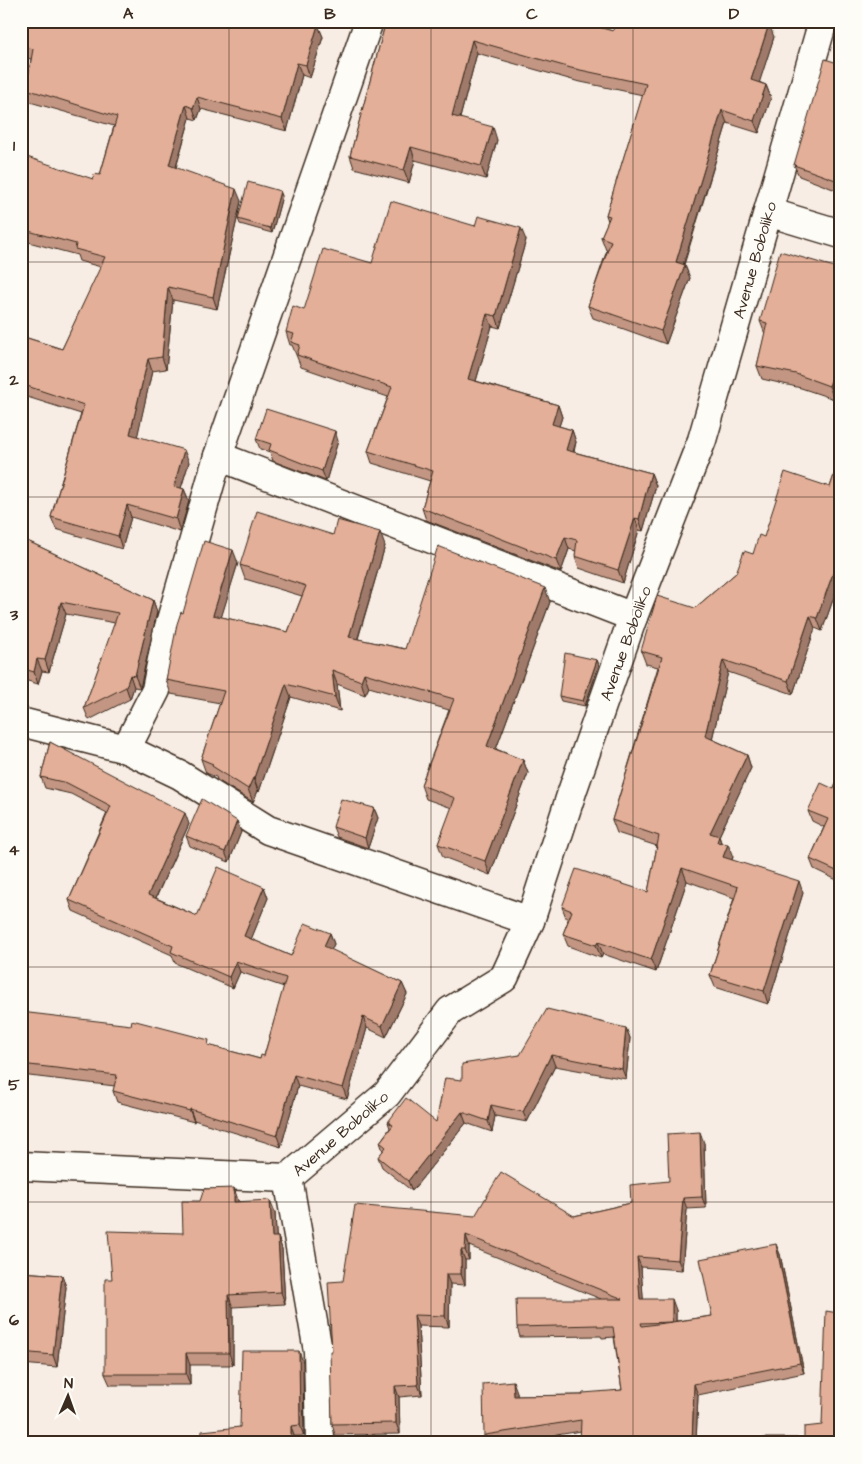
<svg xmlns="http://www.w3.org/2000/svg" width="862" height="1464" font-family="'Architects Daughter',sans-serif">
<style>
.lines{fill:none;stroke-linecap:round;stroke-linejoin:round}
.minor-casing{stroke:#3b2a1e;stroke-width:31}
.minor{stroke:#fdfcf7;stroke-width:28}
.wall{fill:#c39683;stroke:#3b2a1e}
.shaded-wall{fill:#9f7a6a;stroke:#3b2a1e}
.building{fill:#e3af98;stroke:#3b2a1e;fill-rule:evenodd}
.grid{fill:none;stroke:#3b2a1e;stroke-width:1;stroke-opacity:0.55}
.labels{text-anchor:middle;stroke-width:4.5;stroke-linejoin:round;paint-order:stroke}
.street-label{font-size:16px;fill:#3b2a1e;stroke:#fdfcf7}
.neatline{fill:none;stroke:#3b2a1e;stroke-width:2}
.grid-label{font-size:16px;text-anchor:middle;font-weight:bold;fill:#3b2a1e}
</style>
<rect width="100%" height="100%" fill="#f8ede4"/>
<filter id="ink" filterUnits="userSpaceOnUse"><feTurbulence type="fractalNoise" baseFrequency=".02" numOctaves="2"/><feDisplacementMap in="SourceGraphic" scale="10" xChannelSelector="R" yChannelSelector="G"/><feConvolveMatrix kernelMatrix="1 2 1 2 8 2 1 2 1" color-interpolation-filters="sRGB"/></filter>
<g filter="url(#ink)">
<g class="lines">
<g class="minor-casing">
<g id="minor">
<path d="M768,212L841,234"/>
<path d="M218,456L633,617"/>
<path d="M21,722L126,749L180,775L268,830L530,921"/>
<path d="M126,749L156,690L167,634L218,456L369,21"/>
<path d="M21,1166L288,1178"/>
<path d="M288,1178L387,1094L450,1011L504,978L530,921L573,789L633,617L702,440L823,21"/>
<path d="M288,1178L318,1351L320,1443"/>
</g>
</g>
<use href="#minor" class="minor"/>
</g>
<g class="wall">
<path d="M21,21L318,25L323,37L310,78L302,75L287,131L201,109L197,120L190,118L176,168L241,201L217,309L173,300L166,369L152,371L137,436L189,462L181,488L184,489L189,501L180,532L131,517L122,549L56,529L51,517L81,414L21,395V336L62,349L101,267L79,261L77,255L21,240V172L93,179L100,175L114,126L30,102L26,89L31,59L21,56Z"/>
<path d="M383,21H576L613,31L774,37L759,82L766,85L771,98L759,133L727,123L684,265L690,278L666,344L593,318L588,306L607,250H606L601,237L608,221L606,215L643,95L576,81L477,53L460,118L497,140L486,179L415,160L409,183L354,168L350,156L385,25L384,24Z"/>
<path d="M841,64V192L799,176L794,165Z"/>
<path d="M280,191L282,196L272,233L240,224L238,219Z"/>
<path d="M475,226L526,240L500,328L492,326L476,381L558,405L562,417L559,426L572,430L576,442L574,452L651,473L656,486L643,531L639,530L623,583L579,568L575,556L576,551L569,549L561,572L426,520L422,508L430,481L372,463L368,451L388,397L301,367L292,345H290L286,332L304,310L372,263Z"/>
<path d="M841,269V382H840L834,399L801,388L762,379L757,366L765,334L760,321Z"/>
<path d="M256,439L338,441L326,481L273,461L270,452L260,449Z"/>
<path d="M841,455V577L822,631L815,628L793,694L728,672L712,739L747,755L751,768L719,836L721,842L733,857L732,860L803,893L768,1004L715,987L710,975L734,898L687,881L656,972L603,954L601,958L568,946L563,934L568,921L567,920L562,907L648,892L657,846L617,833L612,820L658,667L646,664L641,651L695,608L736,573L753,554L764,537L830,487Z"/>
<path d="M333,535L385,546L358,639L405,649L550,602L496,749L523,760L528,773L490,875L443,857L438,844L452,808L426,799L421,785L449,710L369,687L365,695L337,684L340,711L291,697L259,792L258,791L253,802L217,780L216,777L206,773L201,759L220,703L171,694L166,680L183,613L238,563L221,617L288,632L302,596L245,579L240,565Z"/>
<path d="M21,538L153,600L157,612L140,688L134,687L130,699L89,720L84,708L115,623L66,614L49,672L42,671L38,684L21,679Z"/>
<path d="M597,660L599,665L585,706L561,701L559,696Z"/>
<path d="M50,742L189,824L156,898L197,916L264,887L268,898L251,939L291,956L330,933L334,944L331,950L402,983L407,994L386,1037L367,1028L347,1099L298,1086L281,1147L194,1120V1122L117,1102L113,1091L115,1086L21,1075V1012L211,1046L260,1059L264,1056L284,987L240,972L233,988L175,963L172,955L73,911L69,900L107,813L71,794L45,788L41,777Z"/>
<path d="M841,770V882L814,869L810,859L824,827L812,821L808,811L834,789Z"/>
<path d="M374,808L378,818L368,848L337,837L333,827Z"/>
<path d="M237,821L241,832L229,862L190,846L186,836Z"/>
<path d="M841,964V983L837,972Z"/>
<path d="M626,1028L630,1038L626,1079L555,1066L527,1122L495,1116L492,1132L466,1123L412,1191L382,1167L378,1157L383,1151L380,1142L390,1128L388,1122H436L462,1080L520,1055Z"/>
<path d="M704,1143L706,1208L687,1209L682,1270L641,1267L643,1299L676,1310V1321L712,1316L780,1254L804,1373L698,1395L696,1443H580L581,1431L509,1443H477L484,1436L517,1392V1396L582,1395L622,1390L614,1337L602,1338L601,1336L520,1337L517,1327L601,1299L469,1246V1260H465V1285L450,1284L449,1327L418,1326L422,1395L399,1397L400,1434L335,1435L332,1424V1351L343,1281L475,1216H574L631,1203L669,1181Z"/>
<path d="M238,1200V1201L275,1212L276,1237H278L282,1249L285,1304L233,1307V1365H190V1385H110L105,1374L112,1279L183,1233Z"/>
<path d="M21,1272L62,1275L66,1287L57,1367L21,1364Z"/>
<path d="M841,1286V1443H804L822,1425L838,1313Z"/>
<path d="M303,1362L304,1436H294L295,1443H201L240,1427Z"/>
</g>
<g class="shaded-wall">
<path d="M769,24L774,37L756,93L751,80Z"/>
<path d="M318,25L323,37L310,78L306,65Z"/>
<path d="M472,40L477,53L457,129L452,116Z"/>
<path d="M297,63L302,75L287,131L282,119Z"/>
<path d="M766,85L771,98L759,133L754,121Z"/>
<path d="M197,97L201,109L197,120L193,108Z"/>
<path d="M186,105L190,118L173,177L169,165Z"/>
<path d="M722,110L727,123L680,275L676,262Z"/>
<path d="M493,127L497,140L486,179L481,166Z"/>
<path d="M411,147L415,160L409,183L404,170Z"/>
<path d="M236,189L241,201L217,309L213,297Z"/>
<path d="M280,191L282,196L272,233L270,228Z"/>
<path d="M521,228L526,240L500,328L496,316Z"/>
<path d="M685,265L690,278L666,344L661,331Z"/>
<path d="M168,287L173,300L166,369L162,357Z"/>
<path d="M487,314L492,326L473,391L468,379Z"/>
<path d="M148,359L152,371L135,447L130,434Z"/>
<path d="M835,369L840,382L834,399L829,386Z"/>
<path d="M558,405L562,417L556,436L552,424Z"/>
<path d="M572,430L576,442L570,462L566,450Z"/>
<path d="M335,431L338,441L326,481L322,471Z"/>
<path d="M184,450L189,462L178,498L174,486Z"/>
<path d="M651,473L656,486L643,531L639,519Z"/>
<path d="M184,489L189,501L180,532L176,519Z"/>
<path d="M127,505L131,517L122,549L118,536Z"/>
<path d="M635,518L639,530L623,583L618,570Z"/>
<path d="M380,532L385,546L354,651L349,637Z"/>
<path d="M565,537L569,549L561,572L556,560Z"/>
<path d="M233,550L238,563L218,628L213,615Z"/>
<path d="M841,551V577L822,631L817,618Z"/>
<path d="M545,588L550,602L492,760L487,746Z"/>
<path d="M153,600L157,612L140,688L135,676Z"/>
<path d="M61,602L66,614L49,672L45,660Z"/>
<path d="M810,616L815,628L793,694L788,681Z"/>
<path d="M37,659L42,671L38,684L34,672Z"/>
<path d="M597,660L599,665L585,706L583,701Z"/>
<path d="M723,660L728,672L710,748L705,736Z"/>
<path d="M332,670L337,684L340,711L335,697Z"/>
<path d="M364,673L369,687L365,695L361,681Z"/>
<path d="M130,675L134,687L130,699L126,687Z"/>
<path d="M286,684L291,697L259,792L254,778Z"/>
<path d="M747,755L751,768L719,836L723,849L710,833Z"/>
<path d="M523,760L528,773L490,875L485,861Z"/>
<path d="M253,778L258,791L253,802L248,789Z"/>
<path d="M374,808L378,818L368,848L365,838Z"/>
<path d="M185,813L189,824L152,906L148,895Z"/>
<path d="M237,821L241,832L229,862L225,852Z"/>
<path d="M728,844L733,857L728,869L723,857Z"/>
<path d="M682,868L687,881L656,972L651,960Z"/>
<path d="M799,881L803,893L768,1004L764,991Z"/>
<path d="M264,887L268,898L248,947L244,936Z"/>
<path d="M330,933L334,944L328,957L324,946Z"/>
<path d="M598,942L603,954L601,958L596,945Z"/>
<path d="M236,961L240,972L233,988L229,977Z"/>
<path d="M402,983L407,994L386,1037L382,1026Z"/>
<path d="M363,1017L367,1028L347,1099L343,1088Z"/>
<path d="M626,1028L630,1038L626,1079L622,1069Z"/>
<path d="M551,1055L555,1066L527,1122L523,1112Z"/>
<path d="M294,1075L298,1086L281,1147L277,1136Z"/>
<path d="M491,1105L495,1116L492,1132L488,1121Z"/>
<path d="M190,1109L194,1120V1122L190,1111Z"/>
<path d="M462,1112L466,1123L412,1191L408,1181Z"/>
<path d="M700,1132L704,1143L706,1208L702,1197Z"/>
<path d="M234,1188L238,1200V1213L234,1202Z"/>
<path d="M683,1198L687,1209L682,1270L678,1260Z"/>
<path d="M270,1200L275,1212L277,1249L272,1237Z"/>
<path d="M466,1235L469,1246V1260L465,1250Z"/>
<path d="M278,1237L282,1249L285,1304L281,1292Z"/>
<path d="M776,1244L780,1254L804,1373L800,1363Z"/>
<path d="M461,1250L465,1260V1285L461,1274Z"/>
<path d="M637,1257L641,1267L644,1310L640,1299Z"/>
<path d="M446,1274L450,1284L449,1327L445,1316Z"/>
<path d="M62,1275L66,1287L57,1367L53,1355Z"/>
<path d="M228,1295L233,1307V1365L229,1353Z"/>
<path d="M672,1299L676,1310V1332L672,1322Z"/>
<path d="M414,1315L418,1326L422,1395L418,1385Z"/>
<path d="M299,1351L303,1362L304,1436L300,1425Z"/>
<path d="M186,1353L190,1365V1385L186,1374Z"/>
<path d="M513,1381L517,1392L518,1406L514,1396Z"/>
<path d="M694,1384L698,1395L696,1443H692Z"/>
<path d="M395,1386L399,1397L400,1434L396,1423Z"/>
<path d="M291,1426L294,1436L295,1443H291Z"/>
<path d="M835,1432L840,1443H835Z"/>
</g>
<g class="building">
<path d="M21,21H305L318,25L306,65L297,63L282,119L197,97L193,108L186,105L169,165L236,189L213,297L168,287L162,357L148,359L130,434L184,450L174,486L184,489L176,519L127,505L118,536L51,517L84,405L21,384V336L62,349L105,257L75,249L76,244L21,229V172L27,157L93,179L94,174L100,175L117,117L26,89L33,49L21,45Z"/>
<path d="M386,21H576L613,31L615,21H761L769,24L751,80L766,85L754,121L722,110L676,262L685,265L661,331L588,306L611,241L601,237L610,216L606,215L646,84L571,68L472,40L452,116L493,127L481,166L411,147L404,170L350,156Z"/>
<path d="M825,59L841,64V182L794,165Z"/>
<path d="M248,182L280,191L270,228L238,219Z"/>
<path d="M391,201L475,226L478,216L521,228L496,316L487,314L468,379L558,405L552,424L572,430L566,450L651,473L639,519L635,518L618,570L575,556L577,540L565,537L556,560L422,508L433,471L368,451L392,387L297,355L300,345L291,342L294,334L286,332L293,306L304,310L323,249L372,263Z"/>
<path d="M780,251L841,269V370L835,369L829,386L796,374L757,366L767,323L760,321Z"/>
<path d="M266,409L335,431L322,471L269,450L271,444L256,439Z"/>
<path d="M841,455V551L817,618L810,616L788,681L723,660L705,736L747,755L710,833L719,836L717,842L728,844L723,857L799,881L764,991L710,975L738,887L682,868L651,960L598,942L596,945L563,934L572,911L562,907L576,869L648,892L659,836L612,820L662,657L641,651L657,596L695,608L736,573L744,551L753,554L759,535L764,537L785,472L830,487Z"/>
<path d="M257,511L333,535L337,520L380,532L349,637L405,649L438,546L545,588L487,746L523,760L485,861L438,844L455,798L421,785L454,699L364,673L361,681L332,670L335,697L286,684L254,778H253L248,789L212,766L213,764L201,759L224,691L166,680L177,624L181,612L183,613L204,541L233,550L213,615L288,632L306,586L240,565Z"/>
<path d="M21,538L153,600L135,676L130,675L126,687L84,708L118,613L61,602L45,660L37,659L34,672L21,668Z"/>
<path d="M565,653L597,660L583,701L559,696Z"/>
<path d="M50,742L185,813L148,895L197,916L218,867L264,887L244,936L291,956L305,923L330,933L324,946L402,983L382,1026L363,1017L343,1088L294,1075L277,1136L190,1109V1111L113,1091L117,1075L21,1064V1012L131,1025L132,1020L209,1040L208,1045L260,1059L261,1055L264,1056L286,978L236,961L229,977L171,952L173,946L69,900L111,806L67,783L41,777Z"/>
<path d="M841,770V873L810,859L828,819L808,811L821,783L834,789Z"/>
<path d="M202,799L237,821L225,852L186,836Z"/>
<path d="M341,799L374,808L365,838L333,827Z"/>
<path d="M841,964V974L837,972Z"/>
<path d="M547,1009L626,1028L622,1069L551,1055L523,1112L491,1105L488,1121L462,1112L408,1181L378,1157L386,1147L380,1142L393,1125L388,1122L406,1098L436,1122L445,1078L462,1080V1064L520,1055Z"/>
<path d="M700,1132L702,1197L683,1198L678,1260L637,1257L640,1299H672V1322L712,1316L700,1259L776,1244L800,1363L694,1384L692,1443H580L581,1420L485,1435V1443H477L484,1436L483,1384L513,1381L514,1396L582,1395L583,1393L622,1390L613,1327H598V1325L517,1327L516,1299H623L466,1235L465,1250H461V1274H446L445,1316L414,1315L418,1385L395,1386L396,1423L332,1424L330,1351H332L328,1282L343,1281L355,1205L475,1216L501,1172L574,1216L631,1203L630,1185L669,1181L667,1134ZM672,1322L642,1326L641,1323Z"/>
<path d="M234,1188V1202L270,1200L272,1237H278L281,1292L228,1295L229,1353H186V1374H105V1279H112L108,1231L183,1233L182,1201H200L204,1189Z"/>
<path d="M21,1272L62,1275L53,1355L21,1352Z"/>
<path d="M841,1286V1432H835V1443H804V1427L822,1425L826,1311L838,1313Z"/>
<path d="M242,1351H299L300,1425L291,1426V1443H201L202,1431L240,1427Z"/>
<rect x="764" y="1438" width="33" height="5"/>
</g>
</g>
<path class="grid" d="M229,21V1443M431,21V1443M633,21V1443M21,262H841M21,497H841M21,732H841M21,967H841M21,1202H841"/>
<g class="labels">
<g class="street-label">
<text transform="translate(754 260) rotate(-74)" y="6">Avenue Boboliko</text>
<text transform="translate(625 643) rotate(-70)" y="6">Avenue Boboliko</text>
<text transform="translate(340 1133) rotate(-41)" y="6">Avenue Boboliko</text>
</g>
</g>
<rect width="862" height="1464" fill="none" stroke="#fdfcf7" stroke-width="55"/>
<g transform="translate(68 1396) rotate(2)" stroke="#fdfcf7" stroke-width="4" paint-order="stroke">
<path d="M0-4L9 19L0 12L-9 19Z" fill="#3b2a1e"/>
<text y="-8" font-size="14" font-weight="bold" text-anchor="middle" fill="#3b2a1e">N</text>
</g>
<rect x="28" y="28" width="806" height="1408" class="neatline"/>
<g class="grid-label">
<text x="128" y="19">A</text>
<text x="330" y="19">B</text>
<text x="532" y="19">C</text>
<text x="734" y="19">D</text>
<text x="14" y="151">1</text>
<text x="14" y="385">2</text>
<text x="14" y="620">3</text>
<text x="14" y="855">4</text>
<text x="14" y="1090">5</text>
<text x="14" y="1325">6</text>
</g>
</svg>
